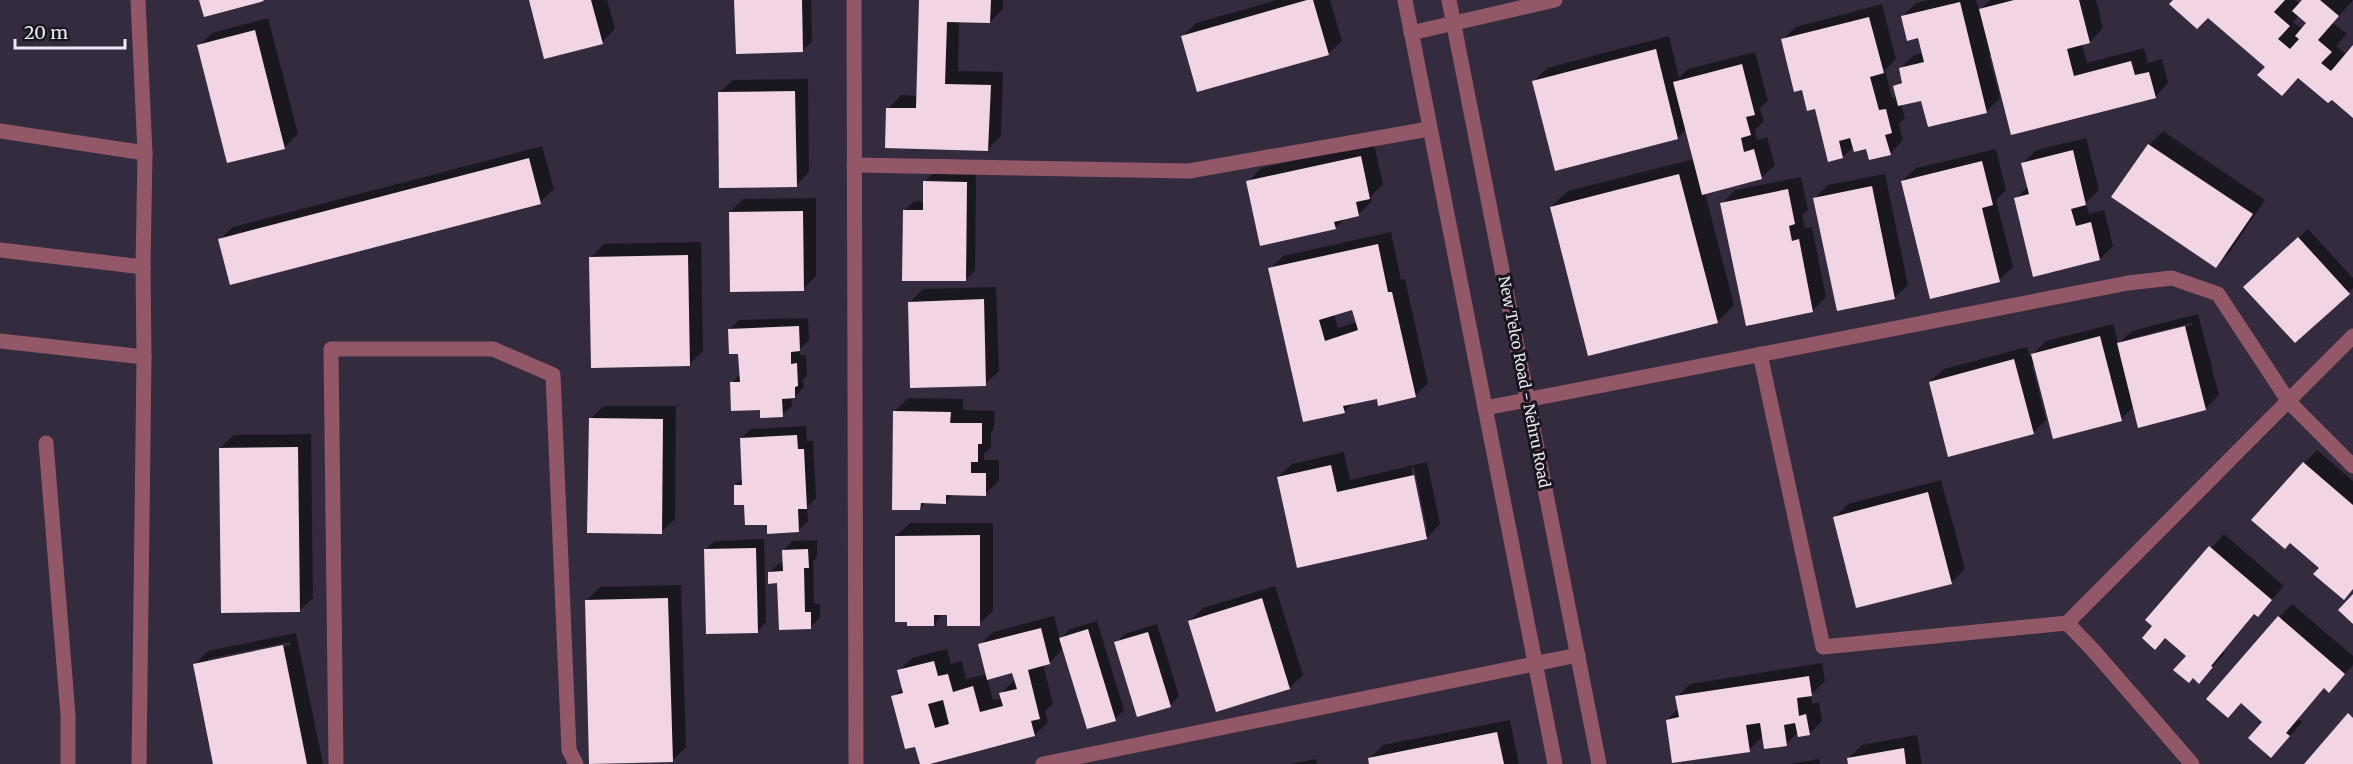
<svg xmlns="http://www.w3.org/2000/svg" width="2353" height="764" font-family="Merriweather,serif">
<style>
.shadow{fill:#0007;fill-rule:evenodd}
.building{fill:#f1d5e4;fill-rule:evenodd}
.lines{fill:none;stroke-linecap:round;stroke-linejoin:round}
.minor{stroke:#925867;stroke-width:15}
.tertiary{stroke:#925867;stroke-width:15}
.labels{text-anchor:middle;stroke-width:6;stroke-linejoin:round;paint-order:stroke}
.street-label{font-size:15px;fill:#efe9f6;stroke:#19151e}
</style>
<rect width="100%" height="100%" fill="#342b3e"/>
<g class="shadow">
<path d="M530,0H607L615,29L602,42Z"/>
<path d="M736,0H811L812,42L802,51Z"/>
<path d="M921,0H1003V9L990,22L959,21L958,71L1003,72L1001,136L988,149L888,109L901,95L918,96Z"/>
<path d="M1277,0H1330L1342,41L1328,54L1183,36L1196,23Z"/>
<path d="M1928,0H1976L1979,11L1990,0H2096L2103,28L2090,42L2082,44L2087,63L2144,48L2148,63L2162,59L2168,83L2155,97L1992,55L1989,56L2000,98L1986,112L1923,99L1901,104L1905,118L1899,124L1903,140L1890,154L1867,147L1854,146L1843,157L1816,107L1803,88L1782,40L1796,27L1882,4L1896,59L1885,70L1892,98L1898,96L1895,87L1903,79L1900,69L1914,55L1924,53L1920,36L1903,16L1916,3Z"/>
<path d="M2175,0H2295L2300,4L2304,0H2353L2333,23L2347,34L2336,46L2347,55L2353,48V116L2332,98L2299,77L2282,94L2267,66L2208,16ZM2299,15L2308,23L2303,29L2293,22Z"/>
<path d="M268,18L298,134L285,147L228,162L199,46L212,33Z"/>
<path d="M1669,36L1679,78L1688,69L1755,52L1768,101L1760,108L1764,121L1755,130L1757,140L1767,137L1775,165L1761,178L1705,193L1734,305L1717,322L1551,207L1568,191L1694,159L1687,128L1678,137L1534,81L1547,68Z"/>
<path d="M808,79L809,172L796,186L719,93L733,80Z"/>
<path d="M2163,131L2265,200L2229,253L2215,266L2113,197L2149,145Z"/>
<path d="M2086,138L2099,190L2086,203L2089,214L2104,210L2113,246L2100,259L2016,198L2029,186L2023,163L2036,150Z"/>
<path d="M1374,144L1383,184L1371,196L1372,201L1358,215L1346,218L1335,228L1248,182L1261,168Z"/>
<path d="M542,146L554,189L540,202L219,240L233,227Z"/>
<path d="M1996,149L2006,190L1996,200L2013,267L1999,280L1902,181L1916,168Z"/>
<path d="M934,172L976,173L975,271L965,280L904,211L914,201L924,202L925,182Z"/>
<path d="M1885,174L1908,285L1894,298L1815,198L1828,185Z"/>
<path d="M1801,177L1808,210L1802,215L1805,228L1812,227L1826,297L1813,310L1747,324L1722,204L1735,190Z"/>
<path d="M816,198V276L803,289L730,212L743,199Z"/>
<path d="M2308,229L2353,278V288L2295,341L2254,278Z"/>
<path d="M1391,232L1401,280L1405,279L1428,383L1415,396L1378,397L1353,403L1344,411L1270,269L1283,256ZM1353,308L1357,322L1338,328L1334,314Z"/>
<path d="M701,242L703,351L690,364L591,257L604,244Z"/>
<path d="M996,287L999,371L985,384L910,302L923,289Z"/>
<path d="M2198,314L2219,395L2205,409L2134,406L2121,419L2035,364L2032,365L2046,420L2033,433L1930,382L1944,369L2027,347L2030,357L2046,341L2113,324L2118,344L2132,331ZM2192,323V325L2132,341V338Z"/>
<path d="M808,318L809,340L800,349V355H806L807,376L803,379L804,387L794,397H791L792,406L782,415L762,408L732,383L741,373L740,352L729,330L739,320Z"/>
<path d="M908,398L963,399V410L995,411L994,429L991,433V447L984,454V460H999V481L985,494H954L946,502H926L920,508L895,411Z"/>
<path d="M604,406H676L675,519L661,532L590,419Z"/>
<path d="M806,426L807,441H813L816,498L807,507L808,521L798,531L768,523L746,503L735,486L743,478L741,438L751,429Z"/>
<path d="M311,434L313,598L299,611L220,448L234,435Z"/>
<path d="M2317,450L2353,481V588L2304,463Z"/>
<path d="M1344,452L1350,480L1427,462L1440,524L1427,538L1278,477L1292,464ZM1414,467L1427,530H1424L1411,468Z"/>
<path d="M1941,480L1965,569L1951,583L1834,518L1848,504Z"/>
<path d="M910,523H993V611L979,624L944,613L934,624L896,536Z"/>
<path d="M2224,534L2284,586L2258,615L2255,613L2223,652L2225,653L2199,682L2188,655L2147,620Z"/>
<path d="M764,539L766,622L757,632L705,550L715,541Z"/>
<path d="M817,540V557L813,562L814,603L820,604V618L810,627L779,581L770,572L779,563H784L783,551L792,541Z"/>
<path d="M681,585L686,747L672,761L586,601L600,587Z"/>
<path d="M1275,586L1303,675L1289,688L1190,621L1203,608Z"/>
<path d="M2292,604L2353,656V665L2329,691L2325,687L2298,719L2302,722L2284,743L2264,722L2279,617Z"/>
<path d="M1054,616L1060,639L1070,629L1097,621L1124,710L1115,719L1064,648L1049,663L1043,664L1053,704L1045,711L1048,722L1035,735L921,764L916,745L893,697L903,687L899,671L912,658L947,649L951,664L962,661L966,679L987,674L980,645L993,632ZM1014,671V680L1001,694L1002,698L993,700L987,678Z"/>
<path d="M1157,624L1179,696L1170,706L1116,643L1125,634Z"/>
<path d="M296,633L323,764H215L195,664L208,651ZM290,642L291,645L208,662V659Z"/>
<path d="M1822,663L1825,681L1811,695L1812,704L1819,702L1822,721L1809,734L1798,732L1786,745L1763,736L1749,750L1667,720L1679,708L1677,697L1690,684Z"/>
<path d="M1510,720L1519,764H1371L1370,759L1383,745Z"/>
<path d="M1917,735L1922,764H1849L1848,759L1862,745Z"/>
<path d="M1316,759L1317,764H1290Z"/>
<path d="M1819,759L1820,764H1789Z"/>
</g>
<g class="building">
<path d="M199,0H263L264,1L204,17Z"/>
<path d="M529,0H591L603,44L544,59Z"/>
<path d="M734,0H802L803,52L736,54Z"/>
<path d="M919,0H991L990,23L947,22L945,84L991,85L988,151L885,148L886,108H916Z"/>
<path d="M1307,0H1313L1329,55L1197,92L1181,36Z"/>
<path d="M2014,0H2079L2090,43L2067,49L2074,76L2131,61L2135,75L2149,72L2156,98L2011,135L1979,9Z"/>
<path d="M2173,0H2285L2274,12L2290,26L2278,39L2290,49L2299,39L2295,36L2306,23L2292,11L2302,0H2320L2339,16L2318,40L2332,52L2321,63L2331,71L2353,45V118L2332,100L2328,103L2298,78L2282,96L2257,75L2265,67L2208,18L2197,29L2169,4Z"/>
<path d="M1960,2L1987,113L1928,127L1921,101L1898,106L1893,86L1902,83L1899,68L1924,62L1918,38L1907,41L1901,16Z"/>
<path d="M1869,17L1884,73L1870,77L1879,110L1886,109L1892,133L1885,135L1891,155L1869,160L1866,149L1854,152L1850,138L1839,141L1843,158L1828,162L1815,109L1807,111L1802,90L1794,92L1781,39Z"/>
<path d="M255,30L285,149L227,163L197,45Z"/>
<path d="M1656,49L1678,139L1555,171L1532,81Z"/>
<path d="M1742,64L1755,115L1746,117L1751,135L1741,138L1744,152L1754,149L1762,179L1702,195L1673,82Z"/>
<path d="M795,91L797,187L719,188L718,92Z"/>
<path d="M2148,144L2253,214L2216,268L2111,197Z"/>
<path d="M2073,150L2086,205L2071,209L2076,226L2091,222L2100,260L2033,277L2014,198L2029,194L2021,163Z"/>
<path d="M1361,156L1370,199L1356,202L1359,216L1334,222L1336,229L1260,246L1246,181Z"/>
<path d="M529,158L541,204L230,285L218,239Z"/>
<path d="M1982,161L1993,205L1982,208L2000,282L1930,299L1901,181Z"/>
<path d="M1679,174L1718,323L1588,356L1550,207Z"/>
<path d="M923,181L967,182L966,281H902L903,210H923Z"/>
<path d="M1872,186L1895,299L1837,311L1813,198Z"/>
<path d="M1788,189L1795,224L1789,226L1792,241L1799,239L1813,312L1746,326L1720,203Z"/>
<path d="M803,211L804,291L730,292L729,212Z"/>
<path d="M2298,237L2350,294L2295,343L2243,287Z"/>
<path d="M1378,244L1388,292H1392L1416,397L1378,406L1377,399L1343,406L1345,413L1303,422L1268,268ZM1352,310L1358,330L1325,341L1319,320Z"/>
<path d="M688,255L690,366L591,368L589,257Z"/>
<path d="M984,299L986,386L910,388L908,302Z"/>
<path d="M799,326L800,351L791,352V364L797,363L798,386L795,387V398L782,399L783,417L760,418V410L731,411L730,382H740L738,354H729L728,329Z"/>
<path d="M2185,326L2206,410L2138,428L2117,343Z"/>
<path d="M2100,336L2122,421L2053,439L2031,354Z"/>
<path d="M2014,359L2034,434L1948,457L1929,382Z"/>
<path d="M893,411L951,412L950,423H982V444H978V462H971V473H986V496L946,495V504L921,503L920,510H892Z"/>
<path d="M589,418L663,419L662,534L587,533Z"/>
<path d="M797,435L798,449H804L807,509H798L799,532L767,534V525H745L744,505H734V485H742L740,438Z"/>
<path d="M298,447L300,612L221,613L219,448Z"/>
<path d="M2303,462L2353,505V589L2344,600L2313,574L2319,568L2290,543L2285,549L2251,520Z"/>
<path d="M1331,465L1337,492L1414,475L1427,539L1297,568L1277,477Z"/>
<path d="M1928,492L1952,584L1856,608L1833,517Z"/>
<path d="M980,535V626H947V615H934V626H907V622H895V536Z"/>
<path d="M2209,546L2272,600L2258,617L2254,614L2211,666L2213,667L2199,684L2193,678L2189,683L2173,670L2186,656L2165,638L2155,650L2142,638L2152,626L2145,620Z"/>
<path d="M756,548L758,633L706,634L704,549Z"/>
<path d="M808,549L809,568H804L805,612H811V629L779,630L777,583L768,584V572L783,571L782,550Z"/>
<path d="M2353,594V624L2338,610Z"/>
<path d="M668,598L673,762L589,764L585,600Z"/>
<path d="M1262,598L1290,689L1216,712L1188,621Z"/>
<path d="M2278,616L2345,674L2329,693L2324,688L2286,733L2290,736L2271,758L2248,738L2262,722L2241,703L2228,718L2206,699Z"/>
<path d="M1041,628L1050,664L1028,670L1040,719L1031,721L1035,736L930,764H920L915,747L905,749L891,696L903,693L897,670L934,661L938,676L948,674L953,692L973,686L980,712L1003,706L999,693L1017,689L1012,673L987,680L978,644ZM943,700L949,724L935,728L928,704Z"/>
<path d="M1088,629L1116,721L1087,729L1059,638Z"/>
<path d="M1148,632L1171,707L1137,717L1114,642Z"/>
<path d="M283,645L307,764H213L193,664Z"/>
<path d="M1809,676L1812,696L1797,698L1799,716L1806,714L1810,735L1798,737L1795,723L1784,725L1787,746L1764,749L1760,723L1746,725L1750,752L1672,763L1666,720L1679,717L1675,696Z"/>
<path d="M2348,713L2353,718V764H2304Z"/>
<path d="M1497,732L1504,764H1369L1368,758Z"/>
<path d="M1904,748L1906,764H1848L1847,758Z"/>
</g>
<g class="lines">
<g class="minor">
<path d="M138,0L145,153L143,267L144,357"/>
<path d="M854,0L856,764"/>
<path d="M0,131L145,153"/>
<path d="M854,165L1189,171L1429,129"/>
<path d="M0,250L143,267"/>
<path d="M0,341L144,357L139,764"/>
<path d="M1760,354L1823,647L2067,623L2353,336"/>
<path d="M1485,408L2128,283L2172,278L2218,294L2289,402L2353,466"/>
<path d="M46,443L68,715V764"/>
<path d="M2067,623L2093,650L2192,764"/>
<path d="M336,764L331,349H493L553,375L569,750L576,764"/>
<path d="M1043,764L1578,655"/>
</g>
<g class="tertiary">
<path d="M1405,0L1555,764"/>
<path d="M1449,0L1599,764"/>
<path d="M1411,33L1555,0"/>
</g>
</g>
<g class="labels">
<g class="street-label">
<text transform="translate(1524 382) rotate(79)" y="5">New Telco Road - Nehru Road</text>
</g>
</g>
<path d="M15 39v9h110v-9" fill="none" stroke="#efe9f6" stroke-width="3"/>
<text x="24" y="39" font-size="18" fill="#efe9f6" stroke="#19151e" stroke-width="4.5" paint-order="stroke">20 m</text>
</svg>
